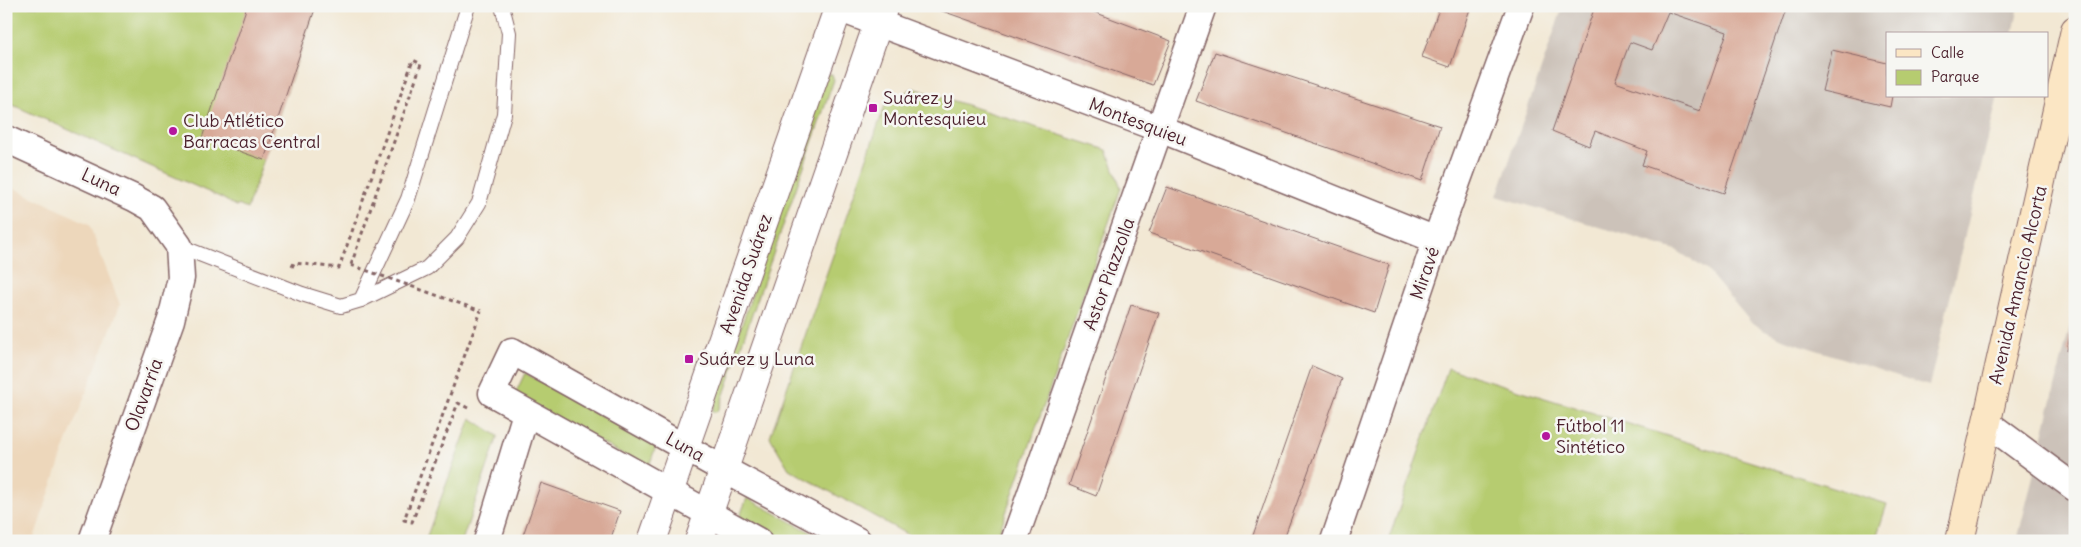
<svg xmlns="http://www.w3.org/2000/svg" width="2081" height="547" font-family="Delius,sans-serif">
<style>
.built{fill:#edd7bb}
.industrial{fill:#ccc2b9}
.green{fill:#b6cc70;stroke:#80764e}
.building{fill:#d8a997;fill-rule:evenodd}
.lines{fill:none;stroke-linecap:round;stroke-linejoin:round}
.service-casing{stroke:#856566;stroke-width:16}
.minor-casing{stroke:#856566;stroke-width:29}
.tertiary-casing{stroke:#856566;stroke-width:30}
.secondary-casing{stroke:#856566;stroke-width:30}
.path{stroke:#856566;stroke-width:3;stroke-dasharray:4 4;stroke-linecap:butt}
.service{stroke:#fff;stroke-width:14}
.minor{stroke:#fff;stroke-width:26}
.tertiary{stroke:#fff;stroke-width:28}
.secondary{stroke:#fbe6c4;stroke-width:28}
.path-bridge{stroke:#856566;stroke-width:3;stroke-dasharray:4 4;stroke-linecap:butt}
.poi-dot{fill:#b5179e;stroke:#f6f6f2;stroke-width:2}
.labels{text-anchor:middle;stroke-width:5;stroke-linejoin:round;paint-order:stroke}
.poi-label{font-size:18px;fill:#4a1f2b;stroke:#f6f6f2;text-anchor:start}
.street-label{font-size:18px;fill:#4a1f2b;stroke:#f6f6f2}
</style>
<rect width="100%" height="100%" fill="#f6f6f2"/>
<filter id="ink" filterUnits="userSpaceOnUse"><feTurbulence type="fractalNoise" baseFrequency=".02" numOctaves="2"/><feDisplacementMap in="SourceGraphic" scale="10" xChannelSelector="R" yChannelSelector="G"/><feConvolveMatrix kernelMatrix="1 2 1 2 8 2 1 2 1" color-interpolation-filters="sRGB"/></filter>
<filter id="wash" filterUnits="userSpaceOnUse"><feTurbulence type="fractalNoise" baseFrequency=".0096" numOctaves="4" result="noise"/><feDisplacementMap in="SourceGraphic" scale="20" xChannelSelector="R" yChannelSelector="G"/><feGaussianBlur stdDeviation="1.12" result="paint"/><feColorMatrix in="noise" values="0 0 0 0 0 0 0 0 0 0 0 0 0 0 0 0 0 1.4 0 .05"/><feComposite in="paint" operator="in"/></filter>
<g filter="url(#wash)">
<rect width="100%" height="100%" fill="#f2e8d4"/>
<path class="built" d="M6,184L89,224L120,305L65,447L33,541H6Z"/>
<g class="industrial">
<path d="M1563,6H2019L2013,34H1887V96H1998L1929,386L1785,340L1765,331L1749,320L1707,270L1676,250L1497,196Z"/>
<path d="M2075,306V541H2017Z"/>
</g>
<g class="green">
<path d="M6,6H316L247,209L238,205L237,207L222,198L6,102Z"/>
<path d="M827,74H832L834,80L719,409L716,412H712Z"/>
<path d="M913,88L1107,150L1121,188L996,541H919L789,469L770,437L885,105Z"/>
<path d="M1448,368L1887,504L1875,541H1388Z"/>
<path d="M525,373L656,446L648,469L515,394Z"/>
<path d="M471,418L498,436L462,541H425Z"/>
<path d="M747,498L827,541H775L738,521Z"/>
</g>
<g id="blocks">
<g class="building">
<path d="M247,6H316L264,160L202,138Z"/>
<path d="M928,6H1078L1171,41L1153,85Z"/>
<path d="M1440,6H1471L1450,67L1422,57Z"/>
<path d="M1595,6H1787L1724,193L1642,165L1647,151L1595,131L1589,146L1552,131ZM1668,12L1727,32L1700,111L1615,82L1630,42L1652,50Z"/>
<path d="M1832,50L1887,63V96H1892L1890,107L1822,91Z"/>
<path d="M1215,52L1440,126L1422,181L1196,101Z"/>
<path d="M1167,187L1389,265L1374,313L1149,233Z"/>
<path d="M1131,305L1159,313L1096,496L1069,485Z"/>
<path d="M2074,315H2075V357L2067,351Z"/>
<path d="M1312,366L1342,379L1283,541H1251Z"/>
<path d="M541,483L620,511L610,541H521Z"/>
</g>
</g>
</g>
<g filter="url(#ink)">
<use href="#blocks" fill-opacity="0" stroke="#856566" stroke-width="1"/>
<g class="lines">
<g class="service-casing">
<g id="service">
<path d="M179,246L302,294L341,306L361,300L408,199L468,6"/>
<path d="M361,300L427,268L457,238L479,203L504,114L509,33L502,6"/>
</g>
</g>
<g class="minor-casing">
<g id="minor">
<path d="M838,8L1160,129L1436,240"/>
<path d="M6,139L134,198L152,208L179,246L181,278L171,320L92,541"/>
<path d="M1987,423L2075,488"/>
<path d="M487,541L526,413"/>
<path d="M758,541L492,393L512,351L723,469L858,541"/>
<path d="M1014,541L1203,6"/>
<path d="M1334,541L1436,240L1521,6"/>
</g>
</g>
<g class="tertiary-casing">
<g id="tertiary">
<path d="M652,541L839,6"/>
<path d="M699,541L884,6"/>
</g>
</g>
<g class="secondary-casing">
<path id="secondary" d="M1960,541L2075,30"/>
</g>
<g class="path">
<path d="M292,267L294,263L339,268L413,60L421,64L351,265"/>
<path d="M468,408L458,403L412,522L404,520L481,311"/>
</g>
<use href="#service" class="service"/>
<use href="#minor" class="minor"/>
<use href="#tertiary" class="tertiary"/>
<use href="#secondary" class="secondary"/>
<path class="path-bridge" d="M351,265L481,311"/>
</g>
</g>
<g class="poi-dot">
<rect x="868" y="103" width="10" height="10" rx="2.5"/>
<circle cx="173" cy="131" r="5"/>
<rect x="684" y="354" width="10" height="10" rx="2.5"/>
<circle cx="1546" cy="436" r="5"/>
</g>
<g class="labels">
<g class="poi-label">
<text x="883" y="104">Suárez y<tspan x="883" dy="21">Montesquieu</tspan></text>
<text x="183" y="127">Club Atlético<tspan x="183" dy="21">Barracas Central</tspan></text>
<text x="699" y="365">Suárez y Luna</text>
<text x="1556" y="432">Fútbol 11<tspan x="1556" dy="21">Sintético</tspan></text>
</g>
<g class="street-label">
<text transform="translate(1138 122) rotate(21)" y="6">Montesquieu</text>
<text transform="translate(101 182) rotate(25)" y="6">Luna</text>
<text transform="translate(1425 273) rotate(-71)" y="6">Miravé</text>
<text transform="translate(746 274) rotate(-71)" y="6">Avenida Suárez</text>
<text transform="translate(1109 274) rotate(-70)" y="6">Astor Piazzolla</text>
<text transform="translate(2018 285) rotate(-77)" y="6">Avenida Amancio Alcorta</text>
<text transform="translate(144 395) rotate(-70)" y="6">Olavarría</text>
<text transform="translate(685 447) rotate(29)" y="6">Luna</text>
</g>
</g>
<rect width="2081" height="547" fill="none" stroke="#f6f6f2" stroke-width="25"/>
<rect x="1886" y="32" width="162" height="65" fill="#f6f6f2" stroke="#b1a0a2"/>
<rect x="1896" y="49" width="25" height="8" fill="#fbe6c4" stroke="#b1a0a2"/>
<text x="1931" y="58" font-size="15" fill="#4a1f2b">Calle</text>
<rect x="1896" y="70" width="25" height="15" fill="#b6cc70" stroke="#b1a0a2"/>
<text x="1931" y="82" font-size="15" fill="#4a1f2b">Parque</text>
</svg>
